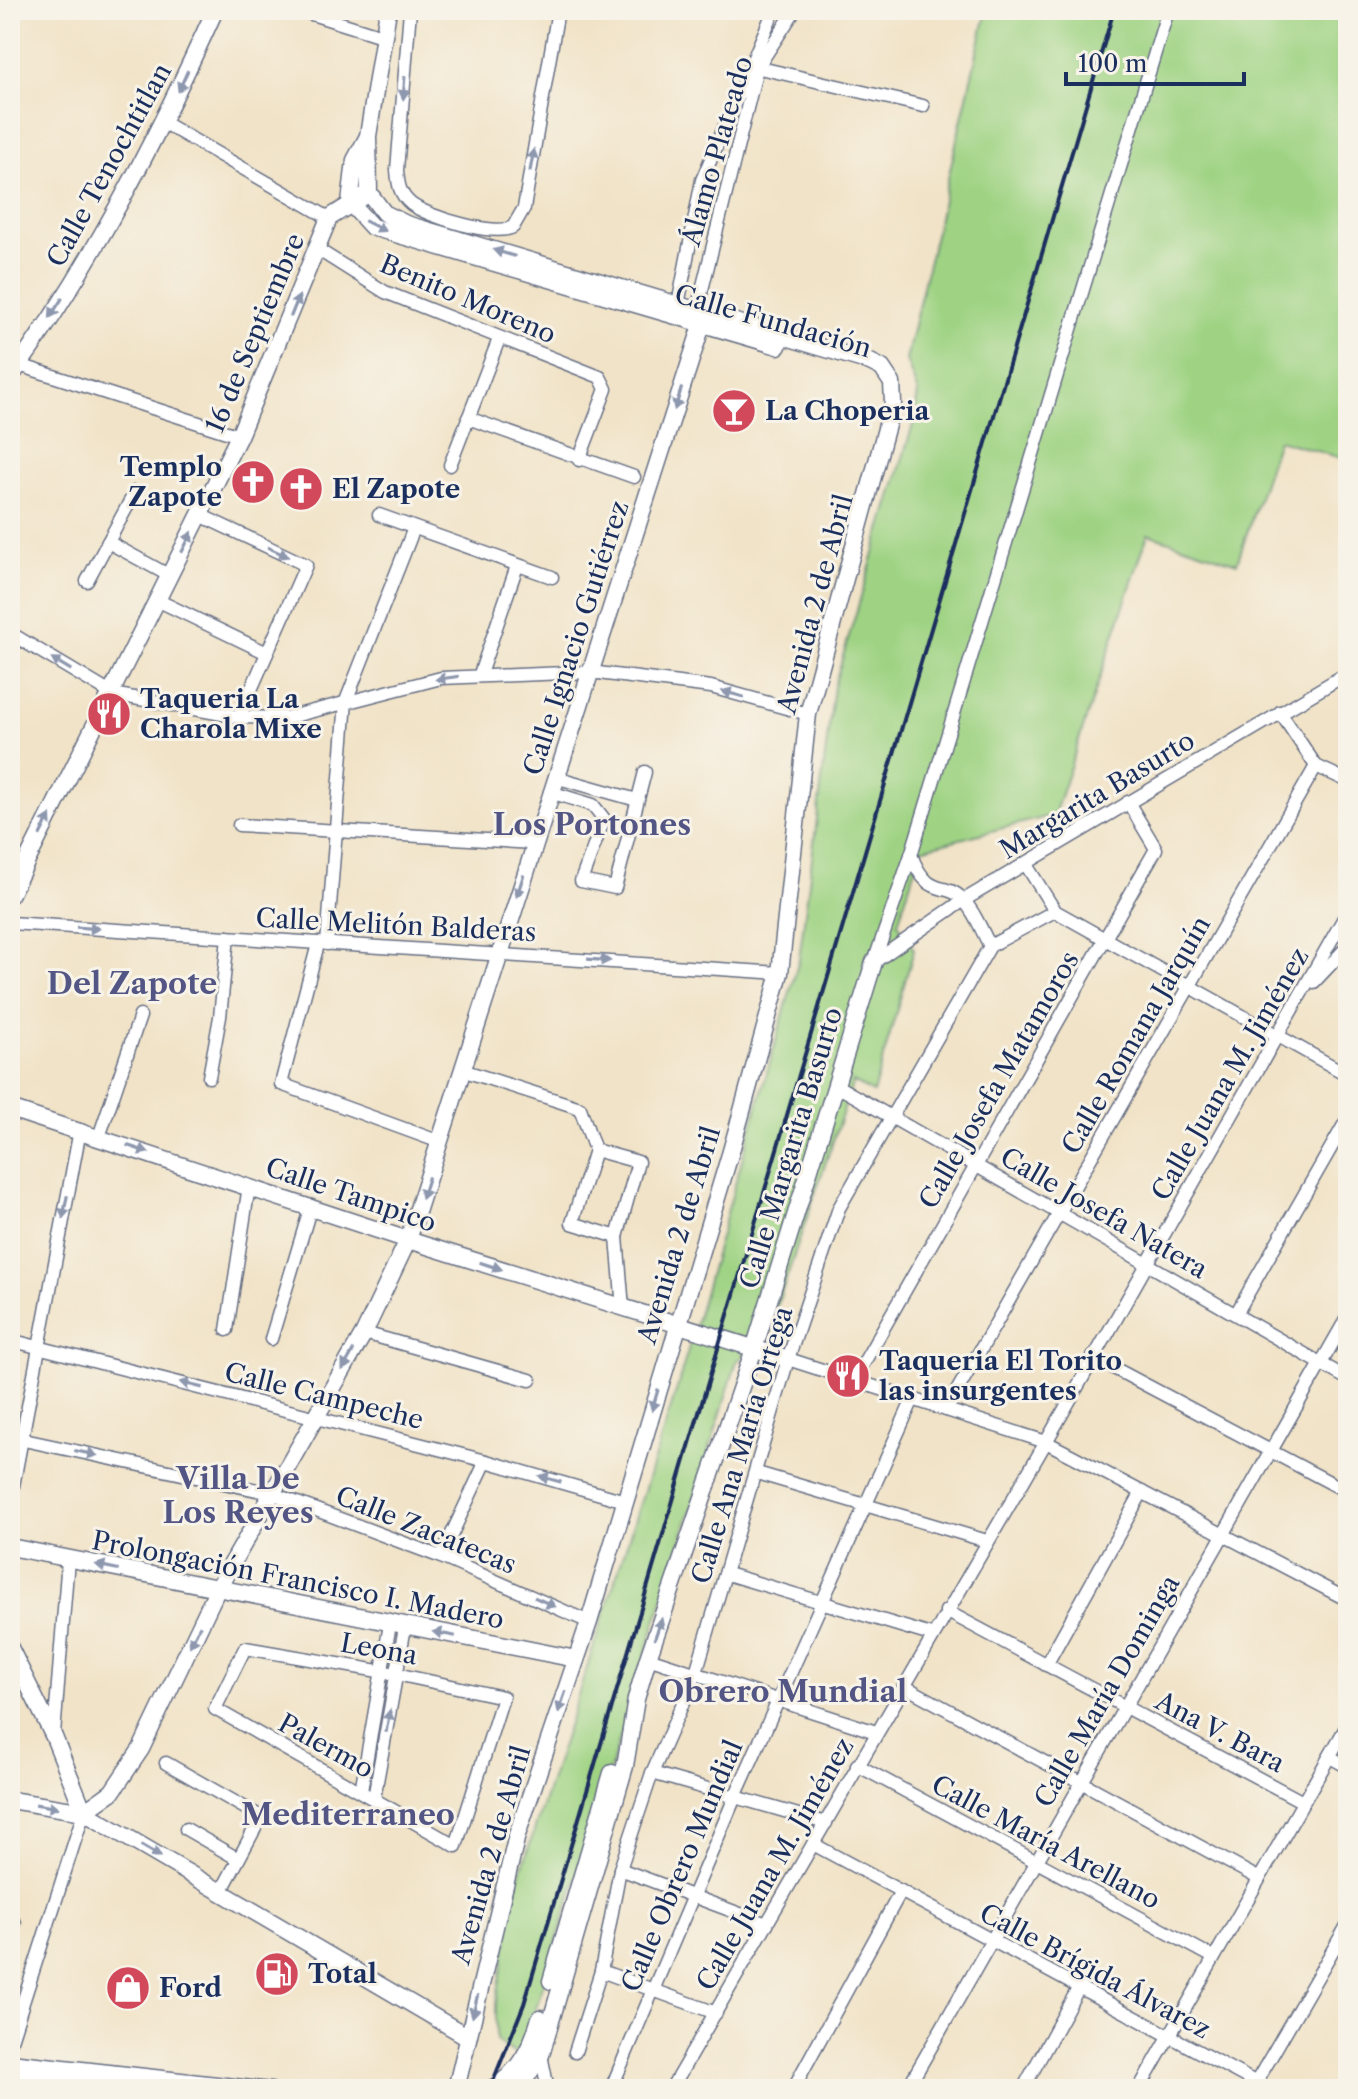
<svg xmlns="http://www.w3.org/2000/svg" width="1358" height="2099" font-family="'Libre Caslon Text',serif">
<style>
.green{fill:#9fd383;stroke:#5d8170;stroke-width:2}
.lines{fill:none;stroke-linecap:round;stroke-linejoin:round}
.minor-casing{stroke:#666e83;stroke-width:15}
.major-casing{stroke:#666e83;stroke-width:19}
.minor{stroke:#fff;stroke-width:12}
.major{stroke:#fff;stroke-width:16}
.rail{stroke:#1b2f5e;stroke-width:4}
.oneway{fill:#8d97ae}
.labels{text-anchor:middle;stroke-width:6;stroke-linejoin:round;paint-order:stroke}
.street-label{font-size:26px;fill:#1b2f5e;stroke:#f7f3e8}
.poi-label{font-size:26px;font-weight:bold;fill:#1b2f5e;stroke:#f7f3e8;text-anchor:start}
.quarter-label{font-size:30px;font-weight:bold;fill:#535684;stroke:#f7f3e8}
</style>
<rect width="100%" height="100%" fill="#f7f3e8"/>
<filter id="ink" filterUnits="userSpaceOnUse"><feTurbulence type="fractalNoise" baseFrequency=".0125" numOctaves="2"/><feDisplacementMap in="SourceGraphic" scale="16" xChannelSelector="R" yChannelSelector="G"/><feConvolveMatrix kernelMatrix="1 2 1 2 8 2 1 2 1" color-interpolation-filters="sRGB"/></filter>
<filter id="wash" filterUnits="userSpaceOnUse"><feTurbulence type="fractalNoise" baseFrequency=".006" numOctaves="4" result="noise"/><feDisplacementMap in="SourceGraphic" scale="32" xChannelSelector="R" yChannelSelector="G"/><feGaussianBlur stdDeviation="1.8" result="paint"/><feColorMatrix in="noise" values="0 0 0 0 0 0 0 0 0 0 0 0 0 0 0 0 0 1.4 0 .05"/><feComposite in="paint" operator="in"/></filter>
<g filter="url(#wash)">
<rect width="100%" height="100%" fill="#f1e3c7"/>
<path class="green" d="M987,10H1348V460L1278,440L1237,563L1148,534L1054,815L921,849L898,923L914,950L873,1093L853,1082L766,1338L737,1361L527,2037L516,2054L496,2041V2003L517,1884L676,1392L799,960L834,686L914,421L918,393L906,360Z"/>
</g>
<g filter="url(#ink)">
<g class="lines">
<g class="minor-casing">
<g id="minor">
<path d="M299,10L385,37"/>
<path d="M410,10L397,170C398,183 399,194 411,204C428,217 495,237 513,227L524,208L558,10"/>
<path d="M752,66L923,106"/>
<path d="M164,123L329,218"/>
<path d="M317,249L385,292L600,377L606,389L579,460"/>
<path d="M683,311L678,305L702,180L774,10"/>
<path d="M691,311L697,310L757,68L795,10"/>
<path d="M10,362L239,436"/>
<path d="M468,418L634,477"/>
<path d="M450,465L499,339"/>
<path d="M200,515L306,565L239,717"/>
<path d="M379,515L552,577"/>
<path d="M108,542L170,576"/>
<path d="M87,581L135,492"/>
<path d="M157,600L267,653"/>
<path d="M10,633L112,694L239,717L286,718L441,678L590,672L711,687L808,714"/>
<path d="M480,674L517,566"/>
<path d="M1280,712L1316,766L1348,781"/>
<path d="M555,777L637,800"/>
<path d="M550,792L593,805L604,819L581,881L615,888L645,772"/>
<path d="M239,825L534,843"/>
<path d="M911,855C930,903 946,878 965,902C976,914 982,932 990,946"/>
<path d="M1025,863L1055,911L1348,1075"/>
<path d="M10,923L780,973"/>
<path d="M318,944L281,1084L440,1142"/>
<path d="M327,944L346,701L414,528"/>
<path d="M874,962L911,855L1168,10"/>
<path d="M874,962L964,900L1348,673"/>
<path d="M1314,982L1348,946"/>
<path d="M462,1070L580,1108L595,1150L572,1223L617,1237"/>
<path d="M209,1077L220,1017L228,937"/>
<path d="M837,1086L1348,1379"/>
<path d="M99,1137L140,1016"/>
<path d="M595,1150L638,1162L617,1237L623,1308"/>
<path d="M1236,1314L1348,1118"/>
<path d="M227,1330L249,1186"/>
<path d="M364,1333L530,1380"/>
<path d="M271,1339L311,1206"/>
<path d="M10,1340L486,1461L625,1501"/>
<path d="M1093,1357L1348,1492"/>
<path d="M788,1359L1046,1442L1348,1600"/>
<path d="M854,1380L1156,849L1128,802"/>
<path d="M946,1410L1316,766"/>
<path d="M10,1437L271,1493L441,1557L589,1622"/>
<path d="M757,1473L987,1541"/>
<path d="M10,1502L80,1130"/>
<path d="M441,1557L486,1461"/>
<path d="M727,1574L931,1635"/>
<path d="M946,1611L1303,1802"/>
<path d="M245,1648L396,1674L503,1697L456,1846L215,1709Z"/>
<path d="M648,1658L876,1732"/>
<path d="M1046,1665L1142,1492"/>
<path d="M904,1686L1258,1878"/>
<path d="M54,1734L68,1559"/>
<path d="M1330,1757L1348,1767"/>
<path d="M166,1763L261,1817L221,1892"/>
<path d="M857,1765L1213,1957"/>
<path d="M652,1773L826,1823"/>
<path d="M361,1791L390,1624"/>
<path d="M374,1798L405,1627"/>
<path d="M186,1829L238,1859"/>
<path d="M813,1844L1268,2089"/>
<path d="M620,1869L767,1924"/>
<path d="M10,1922L15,1923"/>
<path d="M601,1971L716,2013"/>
<path d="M10,2043L84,1812"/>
<path d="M575,2052L601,1971L620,1869L652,1773L695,1676L788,1359L839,1208L990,946L1055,911"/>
<path d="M541,2055L548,2089"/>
<path d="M10,2060L271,2089"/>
<path d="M1254,2086L1348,1924"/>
<path d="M611,2089L735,1797L913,1399"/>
<path d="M671,2089L1046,1442L1348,911"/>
<path d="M793,2089L901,1891"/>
<path d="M907,2089L1348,1316"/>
<path d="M1023,2089L1079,1987"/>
<path d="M1139,2089L1348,1724"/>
</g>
</g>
<g class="major-casing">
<g id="major">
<path d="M388,10L368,136L369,193L384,213L406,224L870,362L882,368L892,383L893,403L808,714L780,973L731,1151L589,1622L517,1835L456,2089"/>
<path d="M367,138L355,160L350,203L372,227L778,346"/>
<path d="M10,378C93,263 157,138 215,10"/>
<path d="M10,895L239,436L329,218L369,193"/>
<path d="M10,1109L408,1240L788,1359"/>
<path d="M10,1547L576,1659"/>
<path d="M10,1648L54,1737L84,1812"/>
<path d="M10,1800L84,1812L468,2037"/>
<path d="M84,1812L112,1792L141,1749L217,1590L364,1333L408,1240L702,325"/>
<path d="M551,1981L612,1773"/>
<path d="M10,2072L167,2089"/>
<path d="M492,2089C519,2073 532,2047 540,2018"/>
<path d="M519,2089L541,2055L625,1766L636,1699L648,1658L754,1349L874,962"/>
</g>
</g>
<use href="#minor" class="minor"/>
<use href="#major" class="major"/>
<path class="rail" d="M490,2089L524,2004L1114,10"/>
</g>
<defs><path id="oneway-solid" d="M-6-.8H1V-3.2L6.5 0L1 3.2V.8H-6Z" transform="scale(2)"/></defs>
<g class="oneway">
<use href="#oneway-solid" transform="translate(183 81) rotate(114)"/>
<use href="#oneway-solid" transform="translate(404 88) rotate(94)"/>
<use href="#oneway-solid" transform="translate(532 160) rotate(-80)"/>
<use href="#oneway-solid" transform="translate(375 226) rotate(27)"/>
<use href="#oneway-solid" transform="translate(504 253) rotate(-163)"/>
<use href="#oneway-solid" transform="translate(295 306) rotate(-68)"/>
<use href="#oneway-solid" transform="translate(56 308) rotate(123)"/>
<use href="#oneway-solid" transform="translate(678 399) rotate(108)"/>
<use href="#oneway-solid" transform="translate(187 542) rotate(-63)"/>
<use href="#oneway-solid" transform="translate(278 552) rotate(25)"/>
<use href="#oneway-solid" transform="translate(61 664) rotate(-149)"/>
<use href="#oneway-solid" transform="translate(447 678) rotate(172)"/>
<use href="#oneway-solid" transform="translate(733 694) rotate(-164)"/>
<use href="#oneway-solid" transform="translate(45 825) rotate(-63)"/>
<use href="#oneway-solid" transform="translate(520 886) rotate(108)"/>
<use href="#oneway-solid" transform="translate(88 928) rotate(4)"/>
<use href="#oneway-solid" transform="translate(599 960) rotate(4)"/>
<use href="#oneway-solid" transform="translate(138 1149) rotate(18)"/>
<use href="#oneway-solid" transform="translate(425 1188) rotate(108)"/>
<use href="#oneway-solid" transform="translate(65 1207) rotate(101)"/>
<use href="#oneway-solid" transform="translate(491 1266) rotate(18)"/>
<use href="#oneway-solid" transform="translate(348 1360) rotate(120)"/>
<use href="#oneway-solid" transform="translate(191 1385) rotate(-166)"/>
<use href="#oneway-solid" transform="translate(655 1400) rotate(106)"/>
<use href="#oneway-solid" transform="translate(86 1453) rotate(12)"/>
<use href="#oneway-solid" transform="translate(550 1479) rotate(-164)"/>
<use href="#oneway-solid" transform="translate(107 1567) rotate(-168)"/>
<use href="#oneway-solid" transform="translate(545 1602) rotate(24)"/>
<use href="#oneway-solid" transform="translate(658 1629) rotate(-71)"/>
<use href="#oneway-solid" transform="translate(444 1634) rotate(-169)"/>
<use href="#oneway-solid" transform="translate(195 1636) rotate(116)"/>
<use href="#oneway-solid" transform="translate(562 1702) rotate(109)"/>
<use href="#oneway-solid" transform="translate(388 1721) rotate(-80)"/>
<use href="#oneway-solid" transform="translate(47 1806) rotate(9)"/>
<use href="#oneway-solid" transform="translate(151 1851) rotate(30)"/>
<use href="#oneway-solid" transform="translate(475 2006) rotate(103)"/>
</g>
</g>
<defs>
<g id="bar-disc" transform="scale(2.3)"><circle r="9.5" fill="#d1495b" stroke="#f7f3e8"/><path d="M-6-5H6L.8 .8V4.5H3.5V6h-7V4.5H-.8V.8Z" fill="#fff"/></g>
<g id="church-disc" transform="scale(2.3)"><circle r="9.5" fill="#d1495b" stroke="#f7f3e8"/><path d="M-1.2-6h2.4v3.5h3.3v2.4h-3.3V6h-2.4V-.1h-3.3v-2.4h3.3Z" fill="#fff"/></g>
<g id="restaurant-disc" transform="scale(2.3)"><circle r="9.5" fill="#d1495b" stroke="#f7f3e8"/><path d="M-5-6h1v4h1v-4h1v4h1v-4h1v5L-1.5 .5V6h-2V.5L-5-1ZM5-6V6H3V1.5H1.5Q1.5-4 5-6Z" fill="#fff"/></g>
<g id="fuel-disc" transform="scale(2.3)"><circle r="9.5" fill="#d1495b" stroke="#f7f3e8"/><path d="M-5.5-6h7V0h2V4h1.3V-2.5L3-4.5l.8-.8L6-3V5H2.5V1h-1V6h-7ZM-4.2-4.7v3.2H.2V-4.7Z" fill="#fff"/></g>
<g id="shop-disc" transform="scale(2.3)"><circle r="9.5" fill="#d1495b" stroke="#f7f3e8"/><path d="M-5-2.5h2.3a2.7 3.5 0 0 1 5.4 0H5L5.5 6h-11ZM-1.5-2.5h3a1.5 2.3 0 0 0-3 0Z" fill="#fff"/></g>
</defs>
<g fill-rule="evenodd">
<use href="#bar-disc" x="734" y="411"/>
<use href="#church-disc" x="253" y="482"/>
<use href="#church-disc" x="301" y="489"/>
<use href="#restaurant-disc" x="109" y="714"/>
<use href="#restaurant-disc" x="848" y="1376"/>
<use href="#fuel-disc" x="277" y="1974"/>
<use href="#shop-disc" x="128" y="1988"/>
</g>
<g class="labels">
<g class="street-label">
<text transform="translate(717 151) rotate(-74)" y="9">Álamo Plateado</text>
<text transform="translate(109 165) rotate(-61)" y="9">Calle Tenochtitlan</text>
<text transform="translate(468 299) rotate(23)" y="9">Benito Moreno</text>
<text transform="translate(773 321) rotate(16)" y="9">Calle Fundación</text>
<text transform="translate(255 333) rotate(-67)" y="9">16 de Septiembre</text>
<text transform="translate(815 604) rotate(-75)" y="9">Avenida 2 de Abril</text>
<text transform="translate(576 638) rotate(-72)" y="9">Calle Ignacio Gutiérrez</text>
<text transform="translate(1097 795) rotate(-31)" y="9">Margarita Basurto</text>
<text transform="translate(396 925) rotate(3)" y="9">Calle Melitón Balderas</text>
<text transform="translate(1136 1035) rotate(-60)" y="9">Calle Romana Jarquín</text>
<text transform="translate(1230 1074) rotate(-60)" y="9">Calle Juana M. Jiménez</text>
<text transform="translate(999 1080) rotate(-60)" y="9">Calle Josefa Matamoros</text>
<text transform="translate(791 1148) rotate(-73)" y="9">Calle Margarita Basurto</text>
<text transform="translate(351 1195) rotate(19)" y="9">Calle Tampico</text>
<text transform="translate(1104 1213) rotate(30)" y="9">Calle Josefa Natera</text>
<text transform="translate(679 1235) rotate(-73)" y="9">Avenida 2 de Abril</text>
<text transform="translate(324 1396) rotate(14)" y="9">Calle Campeche</text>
<text transform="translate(742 1445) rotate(-73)" y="9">Calle Ana María Ortega</text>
<text transform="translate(426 1530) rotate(22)" y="9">Calle Zacatecas</text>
<text transform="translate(298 1580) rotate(11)" y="9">Prolongación Francisco I. Madero</text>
<text transform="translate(379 1649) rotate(10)" y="9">Leona</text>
<text transform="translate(1107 1691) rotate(-60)" y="9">Calle María Dominga</text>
<text transform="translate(1220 1732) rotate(28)" y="9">Ana V. Bara</text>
<text transform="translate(326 1746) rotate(29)" y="9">Palermo</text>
<text transform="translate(1046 1842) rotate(28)" y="9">Calle María Arellano</text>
<text transform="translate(491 1855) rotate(-74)" y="9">Avenida 2 de Abril</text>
<text transform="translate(775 1864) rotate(-60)" y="9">Calle Juana M. Jiménez</text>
<text transform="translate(682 1866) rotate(-67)" y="9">Calle Obrero Mundial</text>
<text transform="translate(1095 1971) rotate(28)" y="9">Calle Brígida Álvarez</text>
</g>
<g class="poi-label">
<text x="765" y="420">La Choperia</text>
<text x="222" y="476" text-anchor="end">Templo<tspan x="222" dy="30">Zapote</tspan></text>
<text x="332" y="498">El Zapote</text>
<text x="140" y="708">Taqueria La<tspan x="140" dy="30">Charola Mixe</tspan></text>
<text x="879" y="1370">Taqueria El Torito<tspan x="879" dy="30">las insurgentes</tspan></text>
<text x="308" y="1983">Total</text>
<text x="159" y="1997">Ford</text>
</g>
<g class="quarter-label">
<text x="592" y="835">Los Portones</text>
<text x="132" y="994">Del Zapote</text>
<text x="238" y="1489">Villa De<tspan x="238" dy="34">Los Reyes</tspan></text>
<text x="783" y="1702">Obrero Mundial</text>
<text x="348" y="1825">Mediterraneo</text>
</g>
</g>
<rect width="1358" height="2099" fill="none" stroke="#f7f3e8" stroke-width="40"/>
<path d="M1066 72v12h178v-12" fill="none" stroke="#1b2f5e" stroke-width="4"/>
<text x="1078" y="72" font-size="24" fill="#1b2f5e" stroke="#f7f3e8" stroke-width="6" paint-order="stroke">100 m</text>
</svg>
